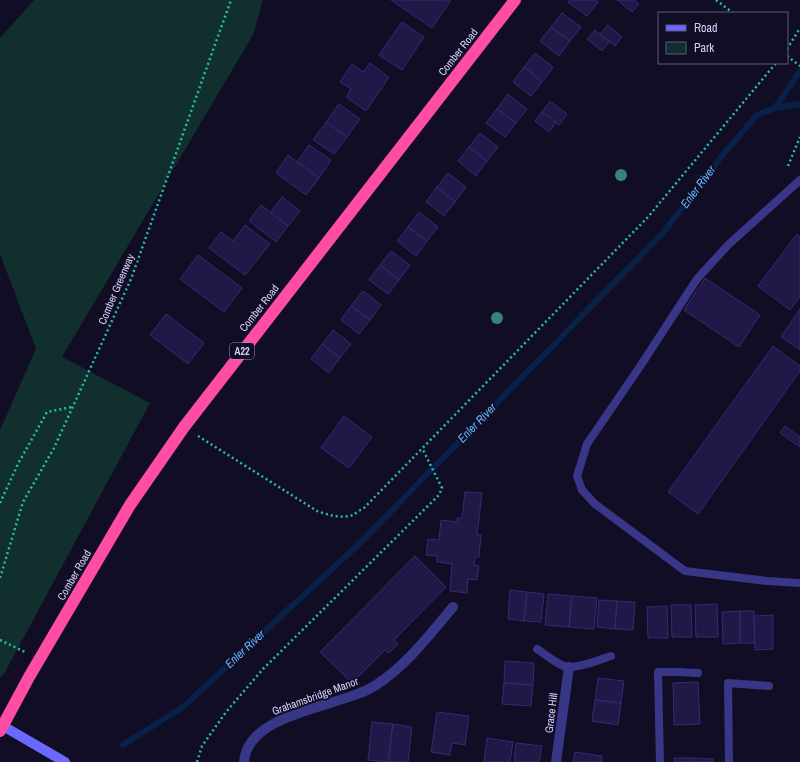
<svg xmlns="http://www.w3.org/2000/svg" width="800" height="762" font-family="'Archivo Narrow',sans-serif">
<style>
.green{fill:#102f2d}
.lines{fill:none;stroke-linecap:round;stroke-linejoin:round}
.stream{stroke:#092148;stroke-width:6}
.building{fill:#211847;stroke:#372974}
.path{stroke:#28bcb1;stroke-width:2.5;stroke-dasharray:2 3;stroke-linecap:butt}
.lane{stroke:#383686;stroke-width:8}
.street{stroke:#383686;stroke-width:10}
.secondary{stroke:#6a68ff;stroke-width:10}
.highway{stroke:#ff4ca4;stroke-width:12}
.tree{fill:#37847a}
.labels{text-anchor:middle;stroke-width:4;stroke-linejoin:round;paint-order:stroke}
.shield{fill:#110d25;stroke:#9a96be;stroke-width:1}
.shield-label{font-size:10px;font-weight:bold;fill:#d5d1ff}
.street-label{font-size:11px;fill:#d5d1ff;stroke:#110d25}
.water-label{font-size:12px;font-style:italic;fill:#5fb7ff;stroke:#110d25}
</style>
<rect width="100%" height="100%" fill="#110d25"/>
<path class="green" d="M34,0H263L253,35L62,357L150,403L4,674L0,678V430L36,349L0,254V38Z"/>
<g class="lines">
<g class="stream">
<path d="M775,108L800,104"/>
<path d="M123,745L183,707L360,543L663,233L721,157L757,115L775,108L800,71"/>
</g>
</g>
<g class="building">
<path d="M391,0H451L432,28Z"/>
<path d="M570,0H596L598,2L587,16L568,2Z"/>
<path d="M617,0H634L639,4L632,12Z"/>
<path d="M562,13L581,27L570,41L551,27Z"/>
<path d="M402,22L424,37L402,70L379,55Z"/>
<path d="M608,25L622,37L615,46L600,34Z"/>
<path d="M551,27L570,41L559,56L540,41Z"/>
<path d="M595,30L609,42L602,51L587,39Z"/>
<path d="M535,53L553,67L542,82L524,67Z"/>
<path d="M370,63L389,77L366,111L346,97L351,89L340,82L352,64L363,72Z"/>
<path d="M524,67L542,82L531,96L513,82Z"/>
<path d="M508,94L527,109L516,123L497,109Z"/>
<path d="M550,101L567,114L559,125L542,112Z"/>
<path d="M339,104L360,119L347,137L326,122Z"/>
<path d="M497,109L516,123L505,137L486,123Z"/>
<path d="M542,112L556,122L549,132L535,121Z"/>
<path d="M326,122L347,137L334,154L313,140Z"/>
<path d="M480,133L498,147L487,161L469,147Z"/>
<path d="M309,145L331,160L319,178L297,162Z"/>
<path d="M469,147L487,161L476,176L458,161Z"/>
<path d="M288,155L319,178L306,195L276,173Z"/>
<path d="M448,173L466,187L455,202L437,187Z"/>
<path d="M437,187L455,202L444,216L426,202Z"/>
<path d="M282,197L300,211L288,226L270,213Z"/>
<path d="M261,205L288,226L276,242L249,221Z"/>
<path d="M419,212L438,227L427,241L408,227Z"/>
<path d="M245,225L270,244L245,275L209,248L221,232L233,241Z"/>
<path d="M408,227L427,241L416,256L397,241Z"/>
<path d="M797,234L800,237V297L790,310L758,286Z"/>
<path d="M391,251L410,265L399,280L380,265Z"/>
<path d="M198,255L242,288L224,312L180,279Z"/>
<path d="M380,265L399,280L388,294L369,280Z"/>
<path d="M705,278L760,315L739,347L684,310Z"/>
<path d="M363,291L381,305L370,320L351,306Z"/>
<path d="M351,306L370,320L359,334L341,320Z"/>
<path d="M800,309V350L781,337Z"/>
<path d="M166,314L204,343L188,364L150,335Z"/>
<path d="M333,330L351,344L340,358L322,344Z"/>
<path d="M322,344L340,358L329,373L311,359Z"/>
<path d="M773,346L800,366V371L698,514L668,492Z"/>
<path d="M344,416L372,437L349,468L321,448Z"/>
<path d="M785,426L800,437V447L780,433Z"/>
<path d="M465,492L482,493L477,535H481L479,557H475L474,565L479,566L477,580L468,579L467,593L450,591L452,564L437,562V556L426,555L428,539L439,540L441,520L457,522V518H462Z"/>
<path d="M415,556L446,587L394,640L398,644L389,653L385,650L352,683L320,652Z"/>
<path d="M510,590L527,592L524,621L508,619Z"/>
<path d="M527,592L544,594L541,622L524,621Z"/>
<path d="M548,594L572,596L569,627L545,625Z"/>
<path d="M572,596L597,598L594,629L569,627Z"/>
<path d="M599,600L617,601L615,629L597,627Z"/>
<path d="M617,601L635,602L633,630L615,629Z"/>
<path d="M717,604L718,637H696L695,605Z"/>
<path d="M671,605H691L692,637H672Z"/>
<path d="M667,606L668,638H648L647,607Z"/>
<path d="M740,611V643L723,644L722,612Z"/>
<path d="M740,611H754L755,643H740Z"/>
<path d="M773,615V649L755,650L754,616Z"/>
<path d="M505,661L534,663L533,685L504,683Z"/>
<path d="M598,678L624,681L621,703L595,700Z"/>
<path d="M698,682L700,724L674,725L673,683Z"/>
<path d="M504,683L533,685L531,706L502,704Z"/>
<path d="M595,700L621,703L618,725L592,721Z"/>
<path d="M437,712L469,716L465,745L452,743L450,755L431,752Z"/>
<path d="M372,722L393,724L388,762L368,760Z"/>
<path d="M393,724L412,727L408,762H388Z"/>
<path d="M487,738L513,742L510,762H484Z"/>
<path d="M516,743L542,746L539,762H514Z"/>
<path d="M575,752L602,756V762H573Z"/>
<rect x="674" y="758" width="20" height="4"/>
<path d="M694,758L713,759V762H694Z"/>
</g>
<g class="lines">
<g class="path">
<path d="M716,0L733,13"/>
<path d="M787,49L800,28"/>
<path d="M787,56L800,66"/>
<path d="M788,166L800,137"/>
<path d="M198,436L317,511C328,515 342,519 353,515C356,513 360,510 364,508L648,217L776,63"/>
<path d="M0,503L18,464L47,412L72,407"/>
<path d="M0,578L23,502L54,448L131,279L231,0"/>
<path d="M0,640L25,652"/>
<path d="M197,762L202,746L226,712L263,669L439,495L442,488L422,448"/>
</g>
<g class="lane">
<path d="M800,180L728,245L697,279L641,365L587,444L577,476L582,490L595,504L685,571L767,581L800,583"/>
<path d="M537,649C545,654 560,667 569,667C578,668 602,659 611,656"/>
<path d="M660,762L658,672H680L698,673"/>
<path d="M729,762L728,683L769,686"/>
</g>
<g class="street">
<path d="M244,762C248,711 341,708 376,685C407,665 430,634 453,607"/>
<path d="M556,762L569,667"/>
</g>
<path class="secondary" d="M3,726L65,762"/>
<path class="highway" d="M0,731L29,677L130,505L184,427L515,0"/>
</g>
<g class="tree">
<circle cx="621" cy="175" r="6"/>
<circle cx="497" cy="318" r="6"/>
</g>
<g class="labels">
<rect class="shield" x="230" y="343" width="24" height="16" rx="3"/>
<g class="shield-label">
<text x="242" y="355">A22</text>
</g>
<g class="street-label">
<text transform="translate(458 52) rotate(-52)" y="4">Comber Road</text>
<text transform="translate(116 289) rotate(-67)" y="4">Comber Greenway</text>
<text transform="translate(259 308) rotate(-52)" y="4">Comber Road</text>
<text transform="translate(74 575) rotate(-60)" y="4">Comber Road</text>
<text transform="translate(315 696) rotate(-20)" y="4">Grahamsbridge Manor</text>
<text transform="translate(551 713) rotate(-83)" y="4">Grace Hill</text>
</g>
<g class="water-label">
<text transform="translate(698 187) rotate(-53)" y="4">Enler River</text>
<text transform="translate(477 423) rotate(-46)" y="4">Enler River</text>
<text transform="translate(245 649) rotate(-43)" y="4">Enler River</text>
</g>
</g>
<rect x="658" y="12" width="130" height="52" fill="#110d25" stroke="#5f5b7c"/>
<rect x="666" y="25" width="20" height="6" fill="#6a68ff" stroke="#5f5b7c"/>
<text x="694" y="32" font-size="12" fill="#d5d1ff">Road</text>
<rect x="666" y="42" width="20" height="12" fill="#102f2d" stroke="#5f5b7c"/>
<text x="694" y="52" font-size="12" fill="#d5d1ff">Park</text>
</svg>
